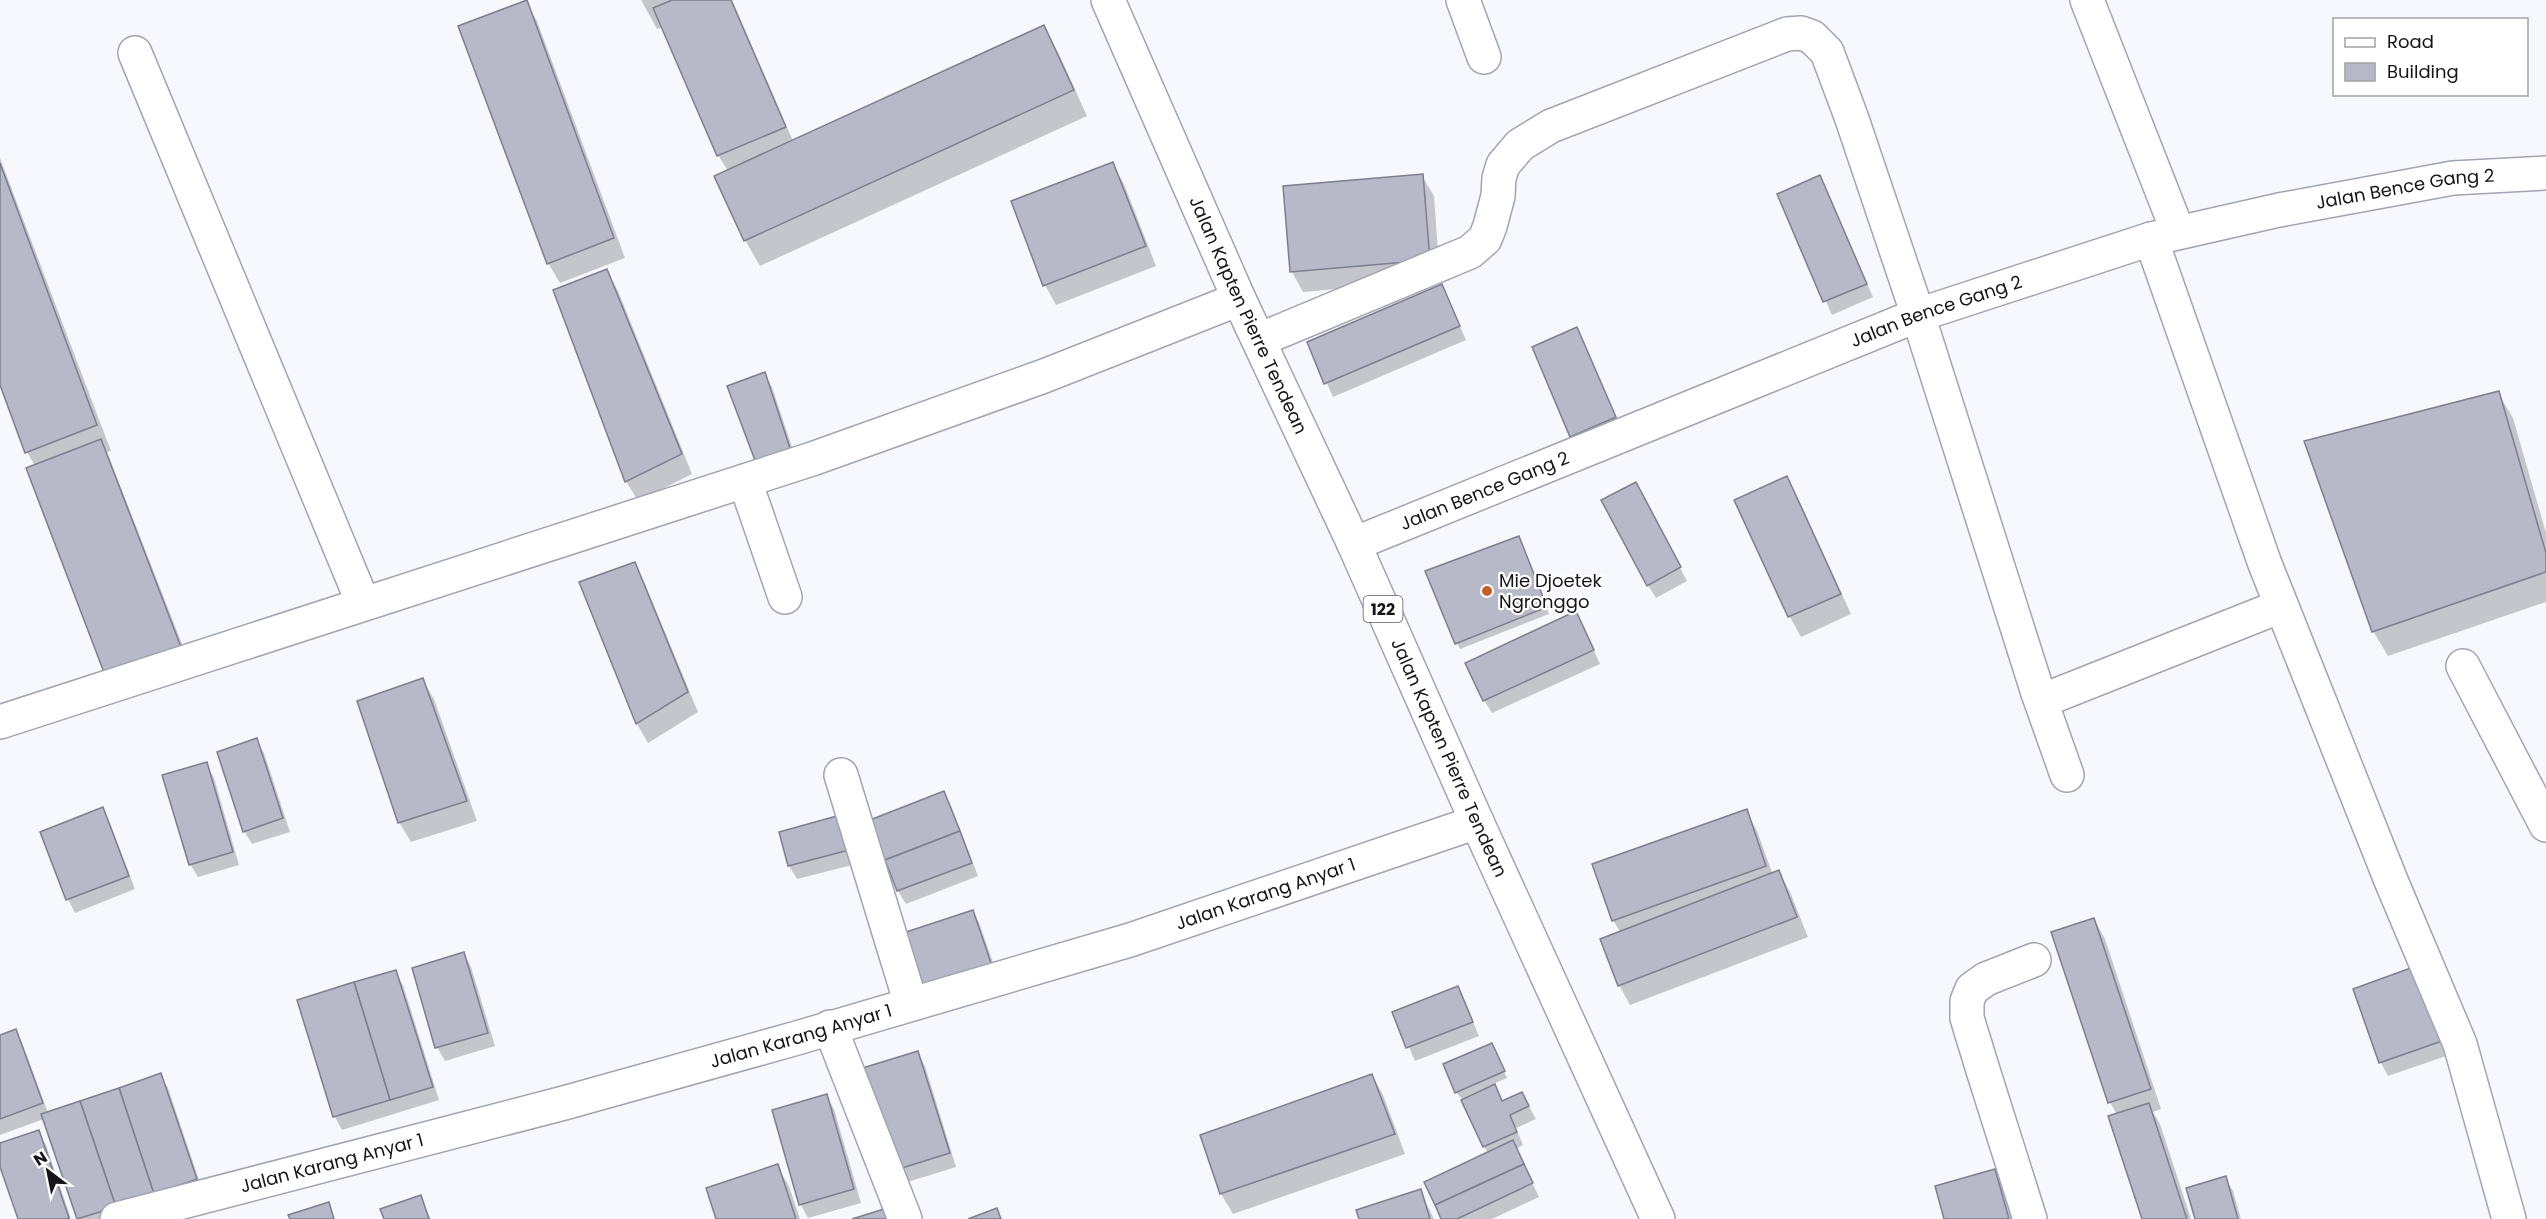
<svg xmlns="http://www.w3.org/2000/svg" width="2546" height="1219" font-family="Poppins,sans-serif">
<style>
.shadow{fill:#0003}
.building{fill:#b7b9c8;stroke:#7c7f8d;stroke-width:1.5}
.lines{fill:none;stroke-linecap:round;stroke-linejoin:round}
.minor-casing{stroke:#a1a4b2;stroke-width:36}
.major-casing{stroke:#a1a4b2;stroke-width:36}
.minor{stroke:#fff;stroke-width:33}
.major{stroke:#fff;stroke-width:33}
.poi-dot{fill:#c45f2c;stroke:#fff;stroke-width:2}
.labels{text-anchor:middle;stroke-width:4.5;stroke-linejoin:round;paint-order:stroke}
.shield{fill:#fff;stroke:#5a5a5f;stroke-width:1.5}
.shield-label{font-size:16px;font-weight:bold;fill:#14141a}
.street-label{font-size:18px;fill:#14141a;stroke:#fff}
.poi-label{font-size:18px;fill:#14141a;stroke:#fff;text-anchor:start}
</style>
<rect width="100%" height="100%" fill="#f7f8fe"/>
<g class="shadow">
<path d="M641,0H732L793,141L1043,27L1058,52L1087,116L760,266L745,240L728,171L718,155L663,27L657,29Z"/>
<path d="M526,2L537,21L625,258L560,283L548,263Z"/>
<path d="M0,158L111,451L107,452L191,667L35,466L27,452L0,380Z"/>
<path d="M1112,164L1124,184L1156,266L1056,305L1045,285L1013,202Z"/>
<path d="M1422,176L1434,196L1440,280L1303,292L1292,272Z"/>
<path d="M1820,177L1873,297L1832,315L1779,194Z"/>
<path d="M607,271L618,291L692,474L638,501L626,481L555,291Z"/>
<path d="M1442,286L1466,340L1333,397L1309,343Z"/>
<path d="M1576,329L1623,431L1579,450L1534,348Z"/>
<path d="M764,374L772,387L798,465L758,462Z"/>
<path d="M2498,393L2513,418L2546,533V602L2388,656L2373,631Z"/>
<path d="M1787,478L1798,498L1851,614L1801,637L1790,617L1736,500Z"/>
<path d="M1643,497L1687,581L1656,598L1648,585Z"/>
<path d="M1522,544L1549,614L1460,649L1457,643Z"/>
<path d="M634,564L645,584L698,712L648,743L637,724L581,583Z"/>
<path d="M1583,627L1600,664L1492,713L1484,700Z"/>
<path d="M422,680L434,699L477,821L411,842L399,822Z"/>
<path d="M256,740L264,753L290,832L252,844L244,831Z"/>
<path d="M206,764L214,778L239,865L198,877L190,864Z"/>
<path d="M944,793L951,806L978,876L906,904L898,891L872,821Z"/>
<path d="M102,809L110,823L135,889L75,913L68,899Z"/>
<path d="M1746,811L1757,831L1773,875L1779,872L1790,892L1808,937L1630,1005L1619,985L1621,933L1613,920Z"/>
<path d="M843,816L860,863L797,879L789,866Z"/>
<path d="M973,911L980,925L1000,983L929,1006Z"/>
<path d="M2094,919L2105,939L2161,1109L2153,1112L2160,1124L2191,1219H2143L2117,1115L2110,1102Z"/>
<path d="M464,954L471,967L495,1046L445,1061L437,1047Z"/>
<path d="M2418,967L2452,1054L2388,1076L2381,1063L2355,989Z"/>
<path d="M395,972L403,985L439,1100L342,1130L335,1117L299,1001Z"/>
<path d="M1458,987L1479,1036L1415,1061L1394,1013Z"/>
<path d="M15,1031L23,1045L48,1113L160,1075L168,1088L203,1192L126,1219H79L44,1119L0,1135V1037Z"/>
<path d="M1495,1051L1507,1078L1493,1084L1503,1102L1522,1094L1536,1119L1516,1128L1523,1145L1516,1149L1539,1197L1492,1219H1443L1488,1154L1461,1098L1456,1092Z"/>
<path d="M917,1052L925,1066L956,1167L898,1185Z"/>
<path d="M1372,1075L1383,1095L1405,1154L1233,1214L1221,1194L1201,1136Z"/>
<path d="M826,1096L834,1109L861,1203L808,1218L801,1205L774,1111Z"/>
<path d="M38,1132L46,1145L71,1219H19L0,1162V1144Z"/>
<path d="M777,1166L789,1186L800,1219H718Z"/>
<path d="M1995,1171L2006,1191L2014,1219H1946Z"/>
<path d="M2225,1178L2233,1191L2241,1219H2197Z"/>
<path d="M1420,1190L1434,1219H1360Z"/>
<path d="M420,1197L431,1219H385Z"/>
</g>
<g class="building">
<path d="M527,0L614,238L547,264L458,26Z"/>
<path d="M672,0H731L786,127L717,156L653,8Z"/>
<path d="M1044,25L1074,90L744,241L714,176Z"/>
<path d="M1113,162L1146,246L1043,286L1011,201Z"/>
<path d="M0,163L97,425L25,453L0,385Z"/>
<path d="M1423,174L1430,260L1290,272L1283,186Z"/>
<path d="M1820,175L1867,284L1823,302L1777,194Z"/>
<path d="M607,269L682,454L625,482L553,290Z"/>
<path d="M1442,284L1460,326L1324,384L1307,342Z"/>
<path d="M1577,327L1616,417L1570,437L1532,347Z"/>
<path d="M765,372L791,451L756,463L727,386Z"/>
<path d="M2499,391L2546,553V572L2372,632L2304,441Z"/>
<path d="M101,439L181,647L105,675L26,468Z"/>
<path d="M1787,476L1841,594L1788,617L1734,500Z"/>
<path d="M1636,482L1681,567L1647,586L1601,500Z"/>
<path d="M1519,536L1547,607L1455,644L1425,571Z"/>
<path d="M635,562L688,692L636,724L579,582Z"/>
<path d="M1576,611L1594,650L1483,701L1465,663Z"/>
<path d="M423,678L467,801L398,823L357,701Z"/>
<path d="M257,738L283,818L243,832L217,752Z"/>
<path d="M207,762L233,852L189,865L162,775Z"/>
<path d="M944,791L960,831L885,860L870,820Z"/>
<path d="M103,807L129,876L66,900L40,832Z"/>
<path d="M1747,809L1766,866L1612,921L1592,864Z"/>
<path d="M844,814L853,849L788,866L779,832Z"/>
<path d="M960,831L972,863L897,891L885,860Z"/>
<path d="M1779,870L1797,917L1618,986L1600,939Z"/>
<path d="M973,910L993,969L920,993L900,934Z"/>
<path d="M2094,918L2151,1089L2108,1103L2051,932Z"/>
<path d="M464,952L488,1033L435,1048L412,968Z"/>
<path d="M2419,965L2445,1040L2379,1063L2353,989Z"/>
<path d="M396,970L433,1087L390,1100L354,982Z"/>
<path d="M354,982L390,1100L333,1117L297,1000Z"/>
<path d="M1458,986L1473,1022L1406,1048L1392,1012Z"/>
<path d="M16,1029L43,1103L0,1119V1035Z"/>
<path d="M1492,1043L1505,1071L1455,1093L1443,1064Z"/>
<path d="M918,1051L950,1153L889,1172L856,1070Z"/>
<path d="M161,1073L197,1179L154,1194L119,1088Z"/>
<path d="M1372,1074L1395,1134L1220,1194L1200,1135Z"/>
<path d="M1495,1084L1502,1101L1522,1092L1529,1106L1510,1115L1517,1132L1483,1147L1461,1100Z"/>
<path d="M119,1088L154,1194L116,1207L80,1101Z"/>
<path d="M827,1094L854,1189L799,1205L772,1110Z"/>
<path d="M80,1101L116,1207L77,1219L41,1114Z"/>
<path d="M2149,1103L2187,1219H2142L2108,1116Z"/>
<path d="M39,1130L69,1218L66,1219H18L0,1167V1143Z"/>
<path d="M1513,1140L1524,1164L1435,1205L1424,1182Z"/>
<path d="M778,1164L796,1219H716L706,1188Z"/>
<path d="M1524,1164L1533,1183L1457,1219H1441L1435,1205Z"/>
<path d="M1995,1169L2009,1219H1944L1935,1186Z"/>
<path d="M2226,1176L2238,1219H2195L2186,1188Z"/>
<path d="M1421,1189L1430,1219H1359L1356,1210Z"/>
<path d="M421,1195L429,1219H384L380,1209Z"/>
<path d="M329,1202L334,1219H290L288,1215Z"/>
<path d="M997,1208L1001,1219H968Z"/>
<path d="M884,1209L887,1219H852Z"/>
</g>
<g class="lines">
<g class="minor-casing">
<g id="minor">
<path d="M1463,0L1484,57"/>
<path d="M2087,0L2178,232"/>
<path d="M135,53L363,603"/>
<path d="M2151,239L2265,564L2392,883L2460,1044L2509,1219"/>
<path d="M1259,340L1470,252L1485,239L1490,226L1498,196L1499,178L1503,165L1520,145L1551,126L1787,34L1801,33L1812,37L1827,52L1852,119L1918,315L2038,693L2045,696H2054L2281,606"/>
<path d="M745,481L785,597"/>
<path id="s1" d="M1354,544L1918,315L2151,239L2279,210L2453,178L2546,173"/>
<path d="M2463,666L2546,825"/>
<path d="M2038,693L2067,775"/>
<path d="M0,722L812,459L1044,376L1239,299"/>
<path d="M841,775L911,1004"/>
<path d="M830,1027L905,1219"/>
<path id="s2" d="M117,1219L564,1103L797,1038L1130,940L1477,822"/>
<path d="M2030,1219L1982,1067L1967,1018V1001L1972,989L1986,979L2034,960"/>
</g>
</g>
<g class="major-casing">
<g id="major">
<path id="s3" d="M1108,0L1239,299L1354,544L1477,822L1658,1219"/>
</g>
</g>
<use href="#minor" class="minor"/>
<use href="#major" class="major"/>
</g>
<circle class="poi-dot" cx="1487" cy="591" r="6"/>
<g class="labels">
<rect class="shield" x="1363.5" y="596" width="39" height="26" rx="4.5"/>
<g class="shield-label">
<text x="1383" y="615">122</text>
</g>
<g class="street-label">
<text dy="6" stroke="none"><textPath href="#s1" startOffset="1113">Jalan Bence Gang 2</textPath></text>
<text dy="6" stroke="none"><textPath href="#s1" startOffset="627">Jalan Bence Gang 2</textPath></text>
<text dy="6" stroke="none"><textPath href="#s3" startOffset="345">Jalan Kapten Pierre Tendean</textPath></text>
<text dy="6" stroke="none"><textPath href="#s1" startOffset="141">Jalan Bence Gang 2</textPath></text>
<text dy="6" stroke="none"><textPath href="#s3" startOffset="831">Jalan Kapten Pierre Tendean</textPath></text>
<text dy="6" stroke="none"><textPath href="#s2" startOffset="1194">Jalan Karang Anyar 1</textPath></text>
<text dy="6" stroke="none"><textPath href="#s2" startOffset="708">Jalan Karang Anyar 1</textPath></text>
<text dy="6" stroke="none"><textPath href="#s2" startOffset="222">Jalan Karang Anyar 1</textPath></text>
</g>
<g class="poi-label">
<text x="1499" y="587">Mie Djoetek<tspan x="1499" dy="21">Ngronggo</tspan></text>
</g>
</g>
<rect x="2333" y="18" width="195" height="78" fill="#ffffff" stroke="#a1a1a3" stroke-width="1.5"/>
<rect x="2345" y="38" width="30" height="9" fill="#ffffff" stroke="#a1a1a3" stroke-width="1.5"/>
<text x="2387" y="48" font-size="18" fill="#14141a">Road</text>
<rect x="2345" y="63" width="30" height="18" fill="#b7b9c8" stroke="#a1a1a3" stroke-width="1.5"/>
<text x="2387" y="78" font-size="18" fill="#14141a">Building</text>
<g transform="translate(48 1171) rotate(328)" stroke="#ffffff" stroke-width="4.5" paint-order="stroke">
<path d="M0-4.5L10 22L0 15L-10 22Z" fill="#14141a"/>
<text y="-9" font-size="16" font-weight="bold" text-anchor="middle" fill="#14141a">N</text>
</g>
</svg>
